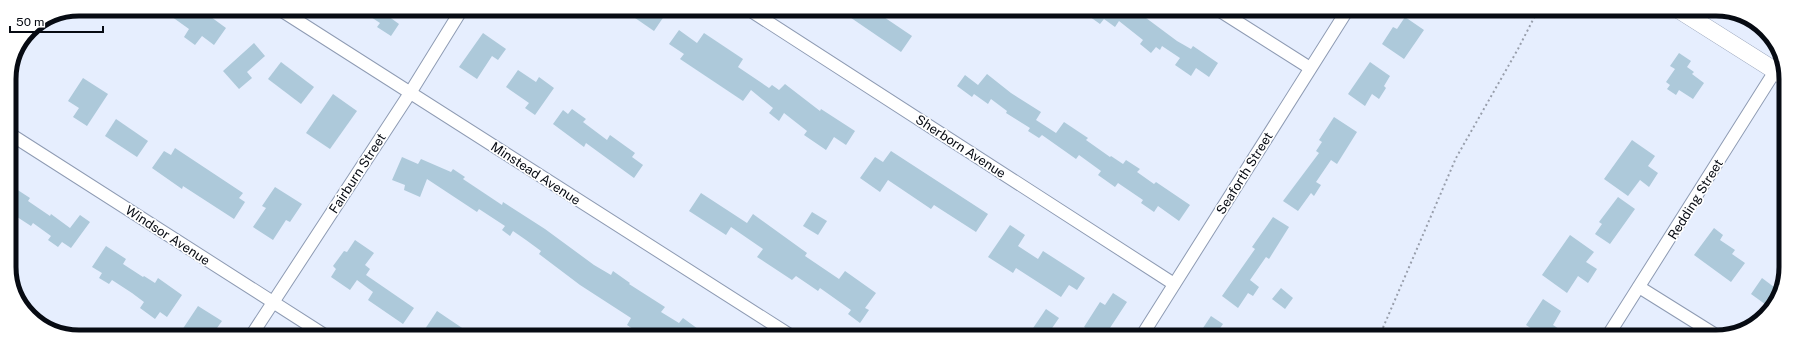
<svg xmlns="http://www.w3.org/2000/svg" width="1795" height="346" font-family="'Public Sans',sans-serif">
<style>
.building{fill:#adc9da}
.lines{fill:none;stroke-linecap:round;stroke-linejoin:round}
.street-casing{stroke:#8e9bb3;stroke-width:14}
.secondary-casing{stroke:#8e9bb3;stroke-width:18}
.path{stroke:#989eab;stroke-width:2;stroke-dasharray:2 3;stroke-linecap:butt}
.street{stroke:#fff;stroke-width:12}
.secondary{stroke:#fff;stroke-width:17}
.labels{text-anchor:middle;stroke-width:3.5;stroke-linejoin:round;paint-order:stroke}
.street-label{font-size:13px;fill:#070b13;stroke:#fff}
.rim{fill:none;stroke:#070b13;stroke-width:5}
</style>
<rect width="100%" height="100%" fill="#e6eefe"/>
<g class="building">
<path d="M161,9H200L226,28L214,45L202,36L195,45L184,37L189,29Z"/>
<path d="M359,9H392L388,16L399,24L391,36L377,27L380,23Z"/>
<path d="M622,9H669L654,31Z"/>
<path d="M838,9H872L912,36L901,52Z"/>
<path d="M1079,9H1134L1177,41L1191,49L1193,46L1218,63L1209,77L1196,68L1191,76L1175,65L1180,58L1162,46L1160,50L1156,47L1151,53L1140,44L1143,40L1119,21L1115,27L1104,19L1100,24Z"/>
<path d="M1405,17L1424,30L1404,59L1382,44L1393,27L1397,29Z"/>
<path d="M679,30L697,43L704,33L743,59L738,67L769,88L772,85L779,90L785,84L820,111L821,109L855,131L846,145L834,137L826,150L804,135L807,131L784,113L779,121L769,113L773,108L751,90L743,101L680,59L684,54L669,44Z"/>
<path d="M483,33L506,49L498,60L492,56L477,79L459,67Z"/>
<path d="M254,43L265,56L247,72L252,78L239,89L223,71Z"/>
<path d="M1679,53L1691,61L1687,67L1694,72L1692,74L1704,83L1693,99L1679,90L1676,95L1667,89L1670,85L1666,82L1675,69L1670,66Z"/>
<path d="M281,62L314,87L301,104L268,79Z"/>
<path d="M1370,62L1390,76L1384,86L1386,88L1379,99L1372,94L1365,106L1348,94Z"/>
<path d="M518,70L536,82L539,77L554,88L535,115L525,108L529,103L506,87Z"/>
<path d="M987,74L1011,93L1041,112L1036,120L1056,133L1064,122L1088,138L1086,140L1110,157L1111,156L1123,164L1126,160L1140,169L1137,172L1154,184L1156,182L1190,205L1179,221L1158,206L1154,212L1141,203L1143,200L1118,183L1115,187L1098,175L1101,171L1079,155L1076,159L1042,135L1039,138L1028,131L1030,128L1006,113L1007,111L991,99L988,104L974,94L972,97L957,86L965,75L978,85Z"/>
<path d="M83,78L108,94L87,126L73,117L79,108L68,101Z"/>
<path d="M333,94L357,111L330,149L306,133Z"/>
<path d="M572,109L586,119L583,122L607,140L610,135L635,153L632,157L643,165L634,178L586,143L584,147L553,124L563,110L568,114Z"/>
<path d="M1334,117L1357,132L1337,164L1331,160L1316,182L1321,185L1314,196L1311,193L1298,211L1283,201L1319,153L1316,151L1322,142L1319,140Z"/>
<path d="M116,119L148,141L137,157L105,136Z"/>
<path d="M1632,140L1655,156L1648,166L1658,173L1649,187L1640,180L1628,196L1604,179Z"/>
<path d="M175,148L243,193L239,198L245,202L234,219L183,186L182,189L152,168L164,151L171,155Z"/>
<path d="M891,151L988,214L976,232L934,205L931,209L888,180L880,192L860,178L875,157L883,162Z"/>
<path d="M402,157L418,164L421,159L451,172L453,169L465,177L463,179L502,205L503,202L545,229L594,265L611,275L613,271L630,283L629,284L665,307L661,312L679,323L683,318L709,337H670L664,332L660,337H645L627,325L631,318L580,285L539,254L541,251L526,240L513,231L510,236L502,230L505,226L479,209L477,212L427,179L420,197L404,190L405,185L392,180Z"/>
<path d="M10,185L30,198L28,201L50,216L51,214L70,228L80,215L90,222L71,248L62,242L58,247L48,240L51,236L33,223L31,226L11,213Z"/>
<path d="M275,187L302,204L290,222L286,220L273,240L253,227L266,208L262,206Z"/>
<path d="M701,193L747,223L753,214L807,253L805,256L839,279L845,271L876,293L865,308L869,310L860,323L848,314L851,310L820,288L818,291L796,276L792,280L757,257L763,249L731,227L726,235L689,211Z"/>
<path d="M1618,197L1635,209L1610,244L1595,234L1602,224L1599,222Z"/>
<path d="M812,212L827,221L818,235L803,226Z"/>
<path d="M1273,217L1289,227L1269,259L1266,257L1250,280L1259,287L1253,296L1248,293L1238,308L1222,296L1255,249L1252,247Z"/>
<path d="M1010,225L1025,235L1018,246L1038,259L1043,251L1085,278L1077,290L1069,285L1061,297L1016,268L1013,273L988,257Z"/>
<path d="M1714,228L1723,235L1720,240L1735,250L1732,254L1745,263L1731,282L1694,255Z"/>
<path d="M1570,235L1594,252L1586,262L1597,269L1588,283L1578,276L1567,293L1542,275Z"/>
<path d="M355,240L374,253L365,265L370,269L366,275L414,308L403,324L368,300L373,292L357,280L350,290L331,277L336,269L333,266L344,251L347,252Z"/>
<path d="M106,246L126,259L123,264L143,277L144,276L155,283L158,278L182,295L167,317L160,312L155,319L140,308L144,302L132,293L112,280L109,284L99,278L102,273L92,267Z"/>
<path d="M1762,278L1778,290L1769,307L1751,294Z"/>
<path d="M1281,288L1293,298L1285,309L1272,299Z"/>
<path d="M1113,293L1127,302L1104,337H1098L1084,327L1100,302L1105,305Z"/>
<path d="M1543,299L1561,311L1553,325L1559,329L1555,337H1544L1526,325Z"/>
<path d="M198,306L222,321L217,328L229,336H178Z"/>
<path d="M1046,309L1059,318L1046,337H1027Z"/>
<path d="M437,311L474,336H430L423,332Z"/>
<path d="M1211,316L1223,324L1214,337H1197Z"/>
</g>
<g class="lines">
<g class="street-casing">
<g id="street">
<path d="M279,9L793,337"/>
<path d="M748,9L1174,284"/>
<path d="M1217,9L1310,68"/>
<path d="M10,134L326,336"/>
<path d="M1639,287L1719,337"/>
<path d="M251,336L410,93L462,9"/>
<path d="M1141,337L1348,9"/>
<path d="M1607,337L1782,60"/>
</g>
</g>
<g class="secondary-casing">
<path id="secondary" d="M1679,10L1785,77"/>
</g>
<path class="path" d="M1379,337L1456,158L1518,49L1538,10"/>
<use href="#street" class="street"/>
<use href="#secondary" class="secondary"/>
</g>
<g class="labels">
<g class="street-label">
<text transform="translate(961 146) rotate(33)" y="5">Sherborn Avenue</text>
<text transform="translate(357 173) rotate(-57)" y="5">Fairburn Street</text>
<text transform="translate(536 173) rotate(33)" y="5">Minstead Avenue</text>
<text transform="translate(1244 173) rotate(-58)" y="5">Seaforth Street</text>
<text transform="translate(1695 199) rotate(-58)" y="5">Redding Street</text>
<text transform="translate(168 235) rotate(33)" y="5">Windsor Avenue</text>
</g>
</g>
<path d="M0 0H1795V346H0ZM79 16H1716A63 63 0 0 1 1779 79V267A63 63 0 0 1 1716 330H79A63 63 0 0 1 16 267V79A63 63 0 0 1 79 16Z" fill="#fff" fill-rule="evenodd"/>
<path class="rim" d="M79 16H1716A63 63 0 0 1 1779 79V267A63 63 0 0 1 1716 330H79A63 63 0 0 1 16 267V79A63 63 0 0 1 79 16Z"/>
<path d="M10 26v6h93v-6" fill="none" stroke="#070b13" stroke-width="2"/>
<text x="16" y="26" font-size="12" fill="#070b13" stroke="#ffffff" stroke-width="3" paint-order="stroke">50 m</text>
</svg>
